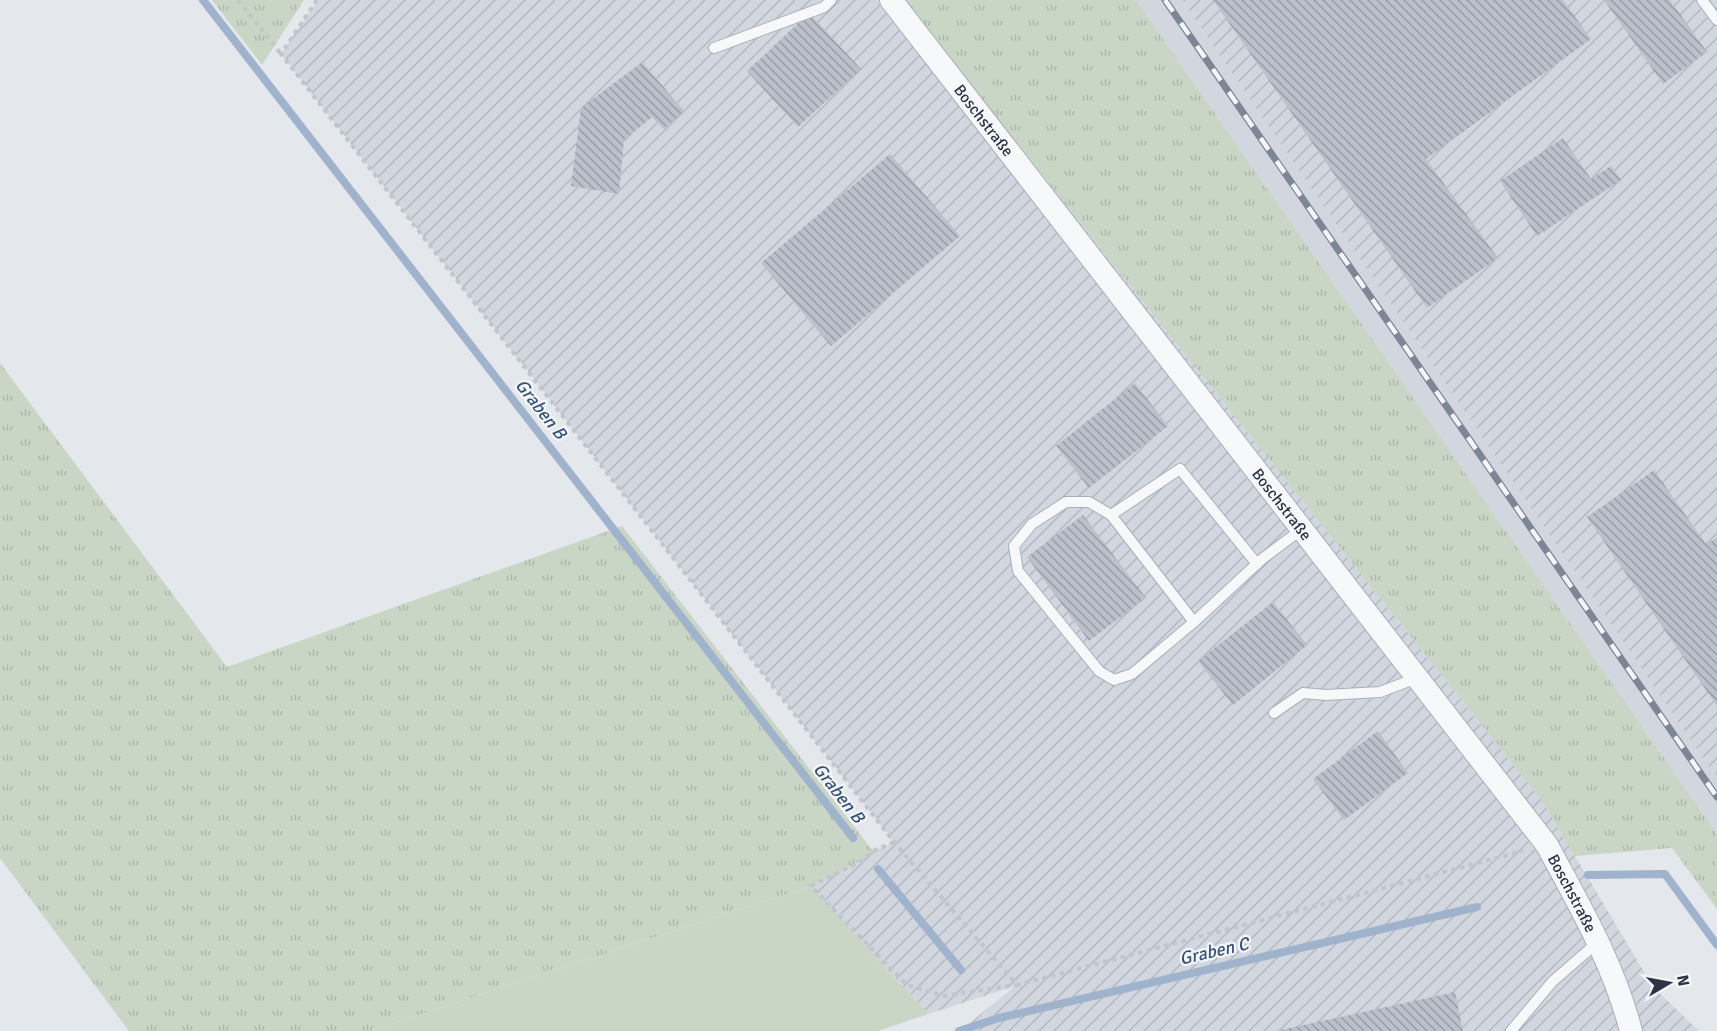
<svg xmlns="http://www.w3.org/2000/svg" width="1717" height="1031" font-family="Signika,sans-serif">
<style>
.built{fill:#d2d6de}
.industrial{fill:url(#industrial-furrows)}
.grass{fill:url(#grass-tufts)}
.pitch{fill:#c9d6c5}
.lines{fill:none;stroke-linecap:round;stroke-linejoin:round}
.stream{stroke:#9fb4cc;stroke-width:8}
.building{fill:url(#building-back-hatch)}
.service-casing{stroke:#a9aeb7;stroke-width:12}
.minor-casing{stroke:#a9aeb7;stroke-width:24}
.path{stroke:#c2c5cb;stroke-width:4;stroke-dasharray:4.5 4.5;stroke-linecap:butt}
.service{stroke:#f7f8fa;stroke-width:10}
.minor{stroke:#f7f8fa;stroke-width:22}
.rail-casing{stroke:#7d8696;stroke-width:7}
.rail{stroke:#f4f6f9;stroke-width:4.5;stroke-dasharray:14;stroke-linecap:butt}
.labels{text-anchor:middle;stroke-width:4.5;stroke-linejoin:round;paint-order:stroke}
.street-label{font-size:16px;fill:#2b3445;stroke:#f4f6f9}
.water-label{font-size:18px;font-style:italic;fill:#34527a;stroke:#f4f6f9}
</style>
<defs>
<pattern id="industrial-furrows" width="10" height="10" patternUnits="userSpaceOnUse" patternTransform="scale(1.5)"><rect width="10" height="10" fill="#d2d6de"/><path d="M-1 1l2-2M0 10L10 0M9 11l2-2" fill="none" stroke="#b4b8c0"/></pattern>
<pattern id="grass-tufts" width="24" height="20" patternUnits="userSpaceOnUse" patternTransform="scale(1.5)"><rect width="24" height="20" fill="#c9d6c5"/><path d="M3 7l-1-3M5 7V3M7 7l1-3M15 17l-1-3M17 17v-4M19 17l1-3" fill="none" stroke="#adb8ab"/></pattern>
<pattern id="building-back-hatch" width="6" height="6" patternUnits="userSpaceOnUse" patternTransform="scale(1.5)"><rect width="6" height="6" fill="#bbc0ca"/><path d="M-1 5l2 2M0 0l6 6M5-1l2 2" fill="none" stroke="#989da6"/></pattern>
</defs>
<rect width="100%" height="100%" fill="#e4e7ec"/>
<path class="built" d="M1136,0H1182L1717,777V834Z"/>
<g class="industrial">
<path d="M317,0H902L1541,799L1653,987L1699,1031H960L1015,986L928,1014L811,886L862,860L873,851L894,842L281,54Z"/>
<path d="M1182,0H1717V777L1684,730Z"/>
</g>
<g class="grass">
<path d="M212,0H304L262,65Z"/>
<path d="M902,0H1136L1717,834V909L1672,848L1575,856L1541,799Z"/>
<path d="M0,363L227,667L622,526L873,851L862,860L811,886L370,1031H129L0,858Z"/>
</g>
<path class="pitch" d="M811,886L928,1014L878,1031H370Z"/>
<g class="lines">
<g class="stream">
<path d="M203,0L853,838"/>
<path d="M878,869L961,970"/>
<path d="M1588,875L1665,874L1717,945"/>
<path d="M959,1031L999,1018L1477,907"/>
</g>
</g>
<g class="building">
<path d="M1213,0H1563L1591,39L1426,159L1498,258L1427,308Z"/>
<path d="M1604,0H1670L1707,52L1663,84Z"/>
<path d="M809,13L861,69L798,127L747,71Z"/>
<path d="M642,62L684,111L664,129L652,117L624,140L619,194L571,186L581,108Z"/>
<path d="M1563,138L1591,179L1611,166L1621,180L1537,236L1500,181Z"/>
<path d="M890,154L960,236L831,346L761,263Z"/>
<path d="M1135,383L1168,426L1089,488L1056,446Z"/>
<path d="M1654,470L1706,544L1717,538V706L1587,517Z"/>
<path d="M1083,515L1146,598L1089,641L1027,557Z"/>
<path d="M1273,602L1307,645L1233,705L1198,661Z"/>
<path d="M1378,731L1408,773L1344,820L1313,779Z"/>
<path d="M1455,992L1463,1031H1281V1030Z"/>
</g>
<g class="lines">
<g class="service-casing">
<g id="service">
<path d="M1702,0L1717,20"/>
<path d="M714,48L824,7L831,0"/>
<path d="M1111,515L1180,469L1257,564"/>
<path d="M1194,622L1111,515L1089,502H1066L1032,524L1014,546L1018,571L1099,671L1114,680L1132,674L1194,622L1262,559L1302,529"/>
<path d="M1274,713L1303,693L1326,695L1380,692L1417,678"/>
<path d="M1511,1031L1552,982L1599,941"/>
</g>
</g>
<g class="minor-casing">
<g id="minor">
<path id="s1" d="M891,0L1547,845C1580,907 1613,962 1631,1031"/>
</g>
</g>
<g class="path">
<path d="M238,0L281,54"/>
<path d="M317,0L281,54L894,842L1017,985L1523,851"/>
<path d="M894,842L873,851L863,860L811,886L907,985L944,996L1016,985"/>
</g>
<use href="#service" class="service"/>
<use href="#minor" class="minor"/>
<g class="rail-casing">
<path id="rail" d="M1165,0L1717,797"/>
</g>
<use href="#rail" class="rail"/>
</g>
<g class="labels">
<g class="street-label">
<text dy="6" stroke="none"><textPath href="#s1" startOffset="152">Boschstraße</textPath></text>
<text dy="6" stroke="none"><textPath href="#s1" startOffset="638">Boschstraße</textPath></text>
<text dy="6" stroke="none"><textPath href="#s1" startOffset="1124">Boschstraße</textPath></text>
</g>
<g class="water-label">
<text transform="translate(541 409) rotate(52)" y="6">Graben B</text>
<text transform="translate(839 793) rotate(52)" y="6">Graben B</text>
<text transform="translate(1214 951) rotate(-13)" y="6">Graben C</text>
</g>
</g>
<g transform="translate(1669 983) rotate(80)" stroke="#f4f6f9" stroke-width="4.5" paint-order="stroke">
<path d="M0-4.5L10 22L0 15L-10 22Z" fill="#2b3445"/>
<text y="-9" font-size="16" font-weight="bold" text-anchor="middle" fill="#2b3445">N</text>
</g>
</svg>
